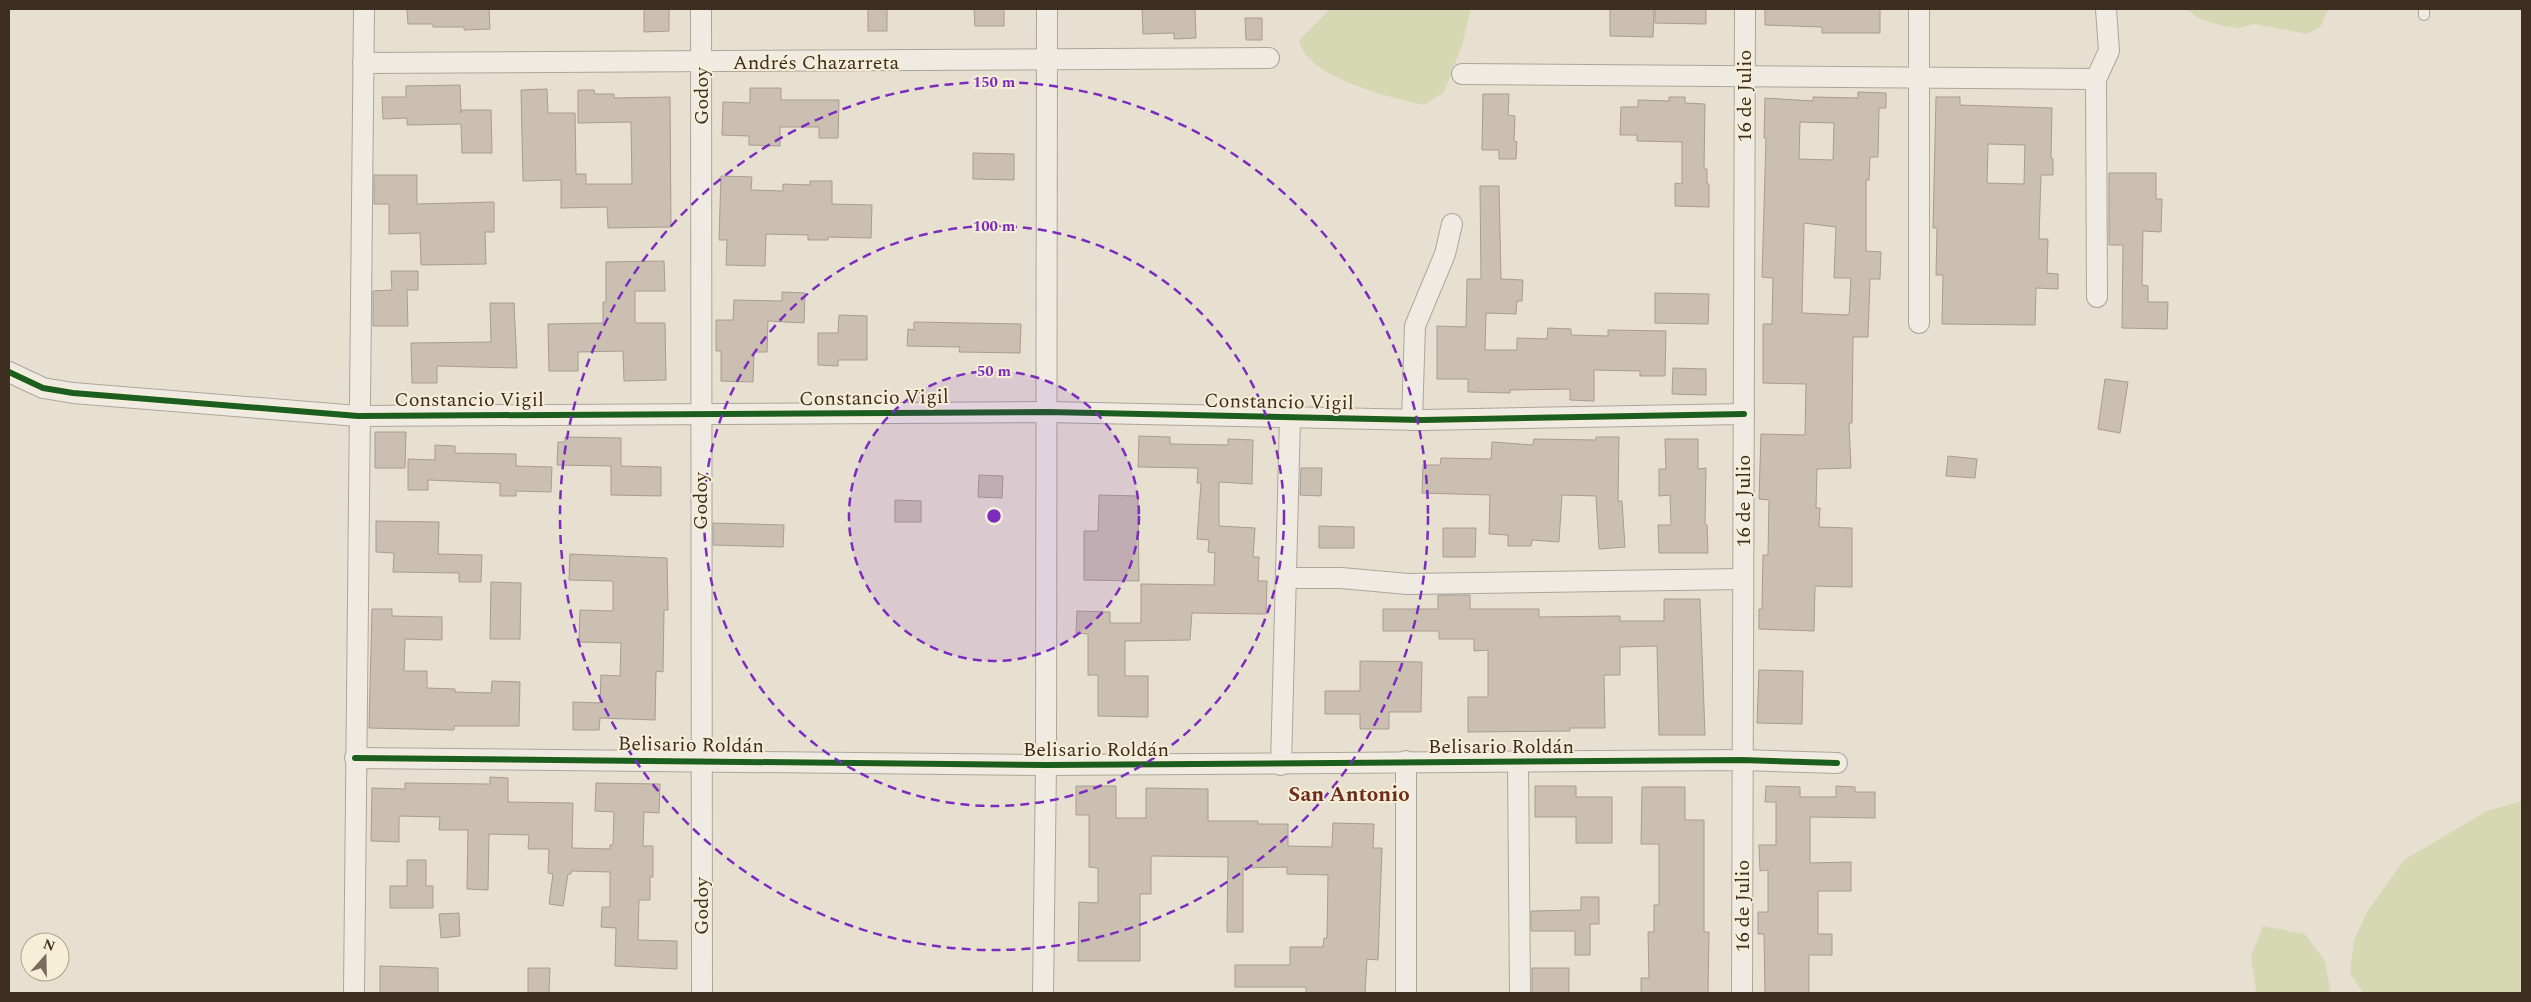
<svg xmlns="http://www.w3.org/2000/svg" width="2531" height="1002" font-family="Spectral,serif">
<style>
.green{fill:#d6d7b3}
.building{fill:#cbbfb2;stroke:#a89c90;fill-rule:evenodd}
.lines{fill:none;stroke-linecap:round;stroke-linejoin:round}
.lane-casing{stroke:#ada599;stroke-width:12}
.street-casing{stroke:#ada599;stroke-width:22}
.lane{stroke:#efebe3;stroke-width:10}
.street{stroke:#efebe3;stroke-width:20}
.cycleway-casing{stroke:#f7eed8;stroke-width:9}
.cycleway{stroke:#1b5e20;stroke-width:6}
.ring{fill:none;stroke:#7b2cbf;stroke-width:2.5;stroke-dasharray:9 6}
.labels{text-anchor:middle;stroke-width:4;stroke-linejoin:round;paint-order:stroke}
.street-label{font-size:20px;fill:#3d2e20;stroke:#f7eed8}
.neighbourhood-label{font-size:21px;font-weight:bold;fill:#6b2e1e;stroke:#f7eed8}
.centre{fill:#7b2cbf;stroke:#f7eed8;stroke-width:2.5}
.ring-label{font-size:15px;text-anchor:middle;font-weight:bold;fill:#7b2cbf;stroke:#f7eed8;stroke-width:4;stroke-linejoin:round;paint-order:stroke}
</style>
<rect width="100%" height="100%" fill="#e7e0d1"/>
<g class="green">
<path d="M1330,9H1471L1462,45L1444,92L1425,105C1393,99 1305,77 1299,40Z"/>
<path d="M2186,9H2328L2321,26L2307,34L2254,24L2239,28L2223,26L2200,19Z"/>
<path d="M2522,801V993H2363L2350,973L2354,940L2367,912L2404,860L2487,811Z"/>
<path d="M2263,926L2305,934L2325,961L2331,993H2254L2256,988L2251,956Z"/>
</g>
<g class="building">
<path d="M407,9H489L490,29L464,30V27H433V24H408Z"/>
<path d="M644,9H669V31L644,32Z"/>
<rect x="868" y="9" width="19" height="22"/>
<path d="M974,9H1004V26H975Z"/>
<path d="M1142,9H1195L1196,38L1174,39V33L1143,34Z"/>
<path d="M1610,9H1654L1653,37L1610,36Z"/>
<path d="M1655,9H1706V24L1655,23Z"/>
<path d="M1765,9H1880V33H1822V27L1765,25Z"/>
<path d="M1245,18H1262V40H1246Z"/>
<path d="M460,85L461,113V110H491L492,153H462L461,124L407,125V118L383,119L382,97H406V86Z"/>
<path d="M750,88H781V100H839L838,138H819V127H780V146L749,145V136L722,135L723,102L750,103Z"/>
<path d="M547,89L548,113H575L576,174H586V184H632L631,122L578,123V90H594L595,94H614V98L670,97L671,227L608,228L607,207L561,208V180L523,181L521,90Z"/>
<path d="M1858,92L1886,93V108H1879L1878,157H1870L1869,180H1866V251L1881,252L1880,279H1870L1868,337H1853L1852,423H1849L1851,468L1817,469L1816,508H1820L1819,527L1852,528V587L1815,586L1814,631L1759,629V609H1762L1763,555H1768L1769,500L1759,499L1761,434L1805,435L1806,384L1763,383V324H1772L1773,278L1762,277L1766,138H1764L1765,98L1813,101V97L1858,98ZM1800,122L1834,123L1833,160L1799,159ZM1804,223L1836,227L1834,278H1851L1849,315L1802,313Z"/>
<path d="M1483,94H1509L1508,115L1515,116L1514,141L1517,142L1516,159H1499V150H1482Z"/>
<path d="M1669,97H1685V103L1705,104L1704,169H1707V184H1709V207L1675,206V183L1682,184V142L1637,141V135H1620L1621,107H1638V100L1669,101Z"/>
<path d="M1936,97H1960V105L2052,108L2051,158L2053,159V175H2041L2039,239H2048L2047,273L2058,274V289L2036,288L2035,325L1942,324L1943,275H1936L1937,228H1933ZM1988,144L2025,145L2024,184L1987,183Z"/>
<path d="M973,153L1014,154V180L973,179Z"/>
<path d="M2109,173H2156V199H2162L2161,232L2143,231L2142,285L2148,286V302H2168L2167,329L2122,328L2123,245H2109Z"/>
<path d="M374,175H417V204L494,202V232H485L486,264L421,265L420,233L389,234V204H374Z"/>
<path d="M721,176L752,177L751,190L783,191V184L810,185V181H832V204L872,205L871,238L828,237V240H808V235L766,234L765,266L726,265L727,240H719Z"/>
<path d="M1480,186H1499L1501,279L1523,280L1522,301H1517L1516,314L1486,313L1485,350H1517V338L1547,339L1548,328L1571,329V335L1608,336V330L1666,331L1665,376H1640V371L1594,370V401L1570,400V389L1510,390V393L1468,392V379H1437V326L1466,327L1467,279H1481Z"/>
<path d="M664,261L665,291H635V323H665L666,380L624,381L623,351L578,352V371H549L548,324L603,323V302H606V262Z"/>
<path d="M391,271H418V290H407L408,326H373V291L392,290Z"/>
<path d="M782,292L805,293L804,323L768,321L767,352H754L753,382L721,381V351H716V320H733L734,300L782,301Z"/>
<path d="M1655,293L1709,294L1708,324L1655,323Z"/>
<path d="M490,303H514L517,368L437,366V383H412L411,343L491,342Z"/>
<path d="M839,315L867,316V360H838V366L818,365V333H838Z"/>
<path d="M914,322L1021,324L1020,353L959,352L960,347L907,346L908,329L914,330Z"/>
<path d="M1673,368L1706,369V395L1672,394Z"/>
<path d="M2105,379L2128,382L2120,433L2098,429Z"/>
<path d="M375,432H406L405,468H375Z"/>
<path d="M1139,436L1170,437V444L1228,445V439L1253,440L1252,484L1219,482V526L1255,528L1253,557H1259L1258,581H1267L1266,614L1192,613L1190,640L1125,641V676H1148V717L1098,716V675H1088V634L1076,633L1077,611L1110,612V623H1141V584L1214,585L1215,553L1208,552L1209,540L1197,539L1201,483H1197L1198,468L1138,467Z"/>
<path d="M565,437L621,438V466L661,467V496L611,495V466L557,465L558,442H565Z"/>
<path d="M1596,437H1619L1618,501H1622L1625,547L1599,549L1596,496L1562,495L1559,542L1532,540L1531,546H1508V535L1489,534L1490,495L1422,493L1423,465H1440L1441,458L1491,459L1492,442L1533,445L1534,439L1596,440Z"/>
<path d="M1665,439H1698V469L1706,468L1705,524L1707,525L1708,553H1659L1658,525H1671L1670,495L1659,496V469H1666Z"/>
<path d="M435,445L455,446V453L516,454V466L552,467L551,492L516,491V496H500V483L428,480V490H408V459L435,460Z"/>
<path d="M1948,456L1977,459L1975,478L1946,476Z"/>
<path d="M1301,468H1322L1321,496L1300,495Z"/>
<path d="M979,475L1003,476L1002,498L978,497Z"/>
<path d="M1099,495L1138,496L1139,581L1084,580V531H1098Z"/>
<path d="M895,500L921,501V522H895Z"/>
<path d="M376,521L439,522L438,554L482,555L481,582H459V573L393,572L394,553L376,552Z"/>
<path d="M713,523L784,525L783,547L713,545Z"/>
<path d="M1319,526L1354,527V548H1319Z"/>
<path d="M1443,528H1476L1475,557H1443Z"/>
<path d="M570,554L667,558L668,610H664L663,672L656,671L655,720L600,718L599,730H573V702L600,703L601,675L620,676L621,643L579,642L580,610L613,611V581L569,580Z"/>
<path d="M491,582L521,583L520,639H490Z"/>
<path d="M1438,595H1470V609H1539V617L1620,616V621H1664V599H1700L1705,735H1659L1657,646L1620,647V675H1604L1605,728H1570V731L1468,732V697H1488V650L1474,651V639H1439V631H1383V609H1438Z"/>
<path d="M372,609H392V616L442,617V640L405,639L404,671H427V688L455,689V692L491,693L492,681L520,682L519,726H454V730L369,728Z"/>
<path d="M1360,661L1422,662L1421,712H1389V729H1360V714H1325V691H1360Z"/>
<path d="M1759,670L1803,671L1802,724L1757,723Z"/>
<path d="M490,777L508,778V802L573,803L572,848L610,849V845H613L614,812L595,811L596,783L660,784L659,813L644,812L643,846H653V877H650V900H639L638,940L677,941V969L615,966L616,928L601,927L602,907H610V872L571,871V874H568L563,906L549,904L553,874L548,873L549,849H528L529,835L489,834L488,890L467,889L468,830H439L440,817L399,816V842L371,841L372,788L405,789V783L490,784Z"/>
<path d="M1076,786H1116V818H1146V788L1208,789V821H1258V824H1288V846L1332,847L1333,823L1374,824L1373,848H1382L1378,960L1367,959L1365,993H1306V987H1235V965H1290V947H1323L1324,938H1327L1328,875L1287,874V867L1243,868V932H1227L1228,857L1151,856V894H1140V961H1078L1079,902L1098,903V868L1089,867V815H1076Z"/>
<path d="M1535,786H1576V797H1612V843H1576V817H1535Z"/>
<path d="M1766,786L1800,787V797H1836V786L1855,787V792H1875V818L1810,817V863L1851,862V891H1818V934H1832V955H1809V993H1765L1764,934H1758V912H1768V870L1760,871L1759,845H1776V802H1765Z"/>
<path d="M1642,787H1685V820H1704V932H1709L1708,993H1641V978H1649L1648,932H1654V905H1659V844H1641Z"/>
<path d="M407,860H426V886H433V908H390V886H407Z"/>
<path d="M1581,897H1599V924H1590V955H1575V931H1531V911L1581,910Z"/>
<path d="M459,913L460,936L441,938L439,914Z"/>
<path d="M380,966L438,968V993H380Z"/>
<path d="M528,968H550L549,993H528Z"/>
<rect x="1532" y="968" width="37" height="25"/>
</g>
<g class="lines">
<g class="lane-casing">
<path id="lane" d="M2424,9V15"/>
</g>
<g class="street-casing">
<g id="street">
<path d="M701,9L702,993"/>
<path d="M363,63L1269,58"/>
<path d="M1462,74L2096,79"/>
<path d="M2097,297L2096,79L2109,51L2106,9"/>
<path d="M1919,323V9"/>
<path d="M9,372L43,388L73,393L358,416L1047,412L1422,420L1744,414"/>
<path d="M1412,420L1415,326L1445,254L1452,224"/>
<path d="M1286,578H1341L1408,584L1743,579"/>
<path d="M355,758L1046,765L1742,760L1837,763"/>
<path d="M1518,763L1520,993"/>
<path d="M1281,765L1290,418"/>
<path d="M354,993L364,9"/>
<path d="M1043,993L1046,765L1047,9"/>
<path d="M1406,993V761"/>
<path d="M1742,993L1745,9"/>
</g>
</g>
<use href="#lane" class="lane"/>
<use href="#street" class="street"/>
<g class="cycleway-casing">
<g id="cycleway">
<path d="M9,372L43,388L73,393L358,416L1047,412L1422,420L1744,414"/>
<path d="M355,758L1046,765L1742,760L1837,763"/>
</g>
</g>
<use href="#cycleway" class="cycleway"/>
</g>
<circle cx="994" cy="516" r="145" fill="#7b2cbf" fill-opacity=".12"/>
<g class="ring">
<circle cx="994" cy="516" r="145"/>
<circle cx="994" cy="516" r="290"/>
<circle cx="994" cy="516" r="434"/>
</g>
<g class="labels">
<g class="street-label">
<text x="816" y="69">Andrés Chazarreta</text>
<text transform="translate(701 96) rotate(-90)" y="7">Godoy</text>
<text transform="translate(1744 96) rotate(-90)" y="7">16 de Julio</text>
<text transform="translate(874 397) rotate(-1)" y="7">Constancio Vigil</text>
<text x="469" y="406">Constancio Vigil</text>
<text transform="translate(1279 401) rotate(1)" y="7">Constancio Vigil</text>
<text transform="translate(700 501) rotate(-90)" y="7">Godoy</text>
<text transform="translate(1743 501) rotate(-90)" y="7">16 de Julio</text>
<text transform="translate(691 744) rotate(1)" y="7">Belisario Roldán</text>
<text x="1501" y="753">Belisario Roldán</text>
<text x="1096" y="756">Belisario Roldán</text>
<text transform="translate(701 906) rotate(-90)" y="7">Godoy</text>
<text transform="translate(1742 906) rotate(-90)" y="7">16 de Julio</text>
</g>
<g class="neighbourhood-label">
<text x="1349" y="801">San Antonio</text>
</g>
</g>
<circle cx="994" cy="516" r="8" class="centre"/>
<g class="ring-label">
<text x="994" y="87">150 m</text>
<text x="994" y="231">100 m</text>
<text x="994" y="376">50 m</text>
</g>
<rect width="2531" height="1002" fill="none" stroke="#3d2e20" stroke-width="20"/>
<g transform="translate(45 957) rotate(20)"><circle r="24" fill="#f7eed8" stroke="#ada18e"/>
<path d="M0-4L9 19L0 12L-9 19Z" fill="#786c5e"/>
<text y="-8" font-size="14" font-weight="bold" text-anchor="middle" fill="#3d2e20">N</text>
</g>
</svg>
